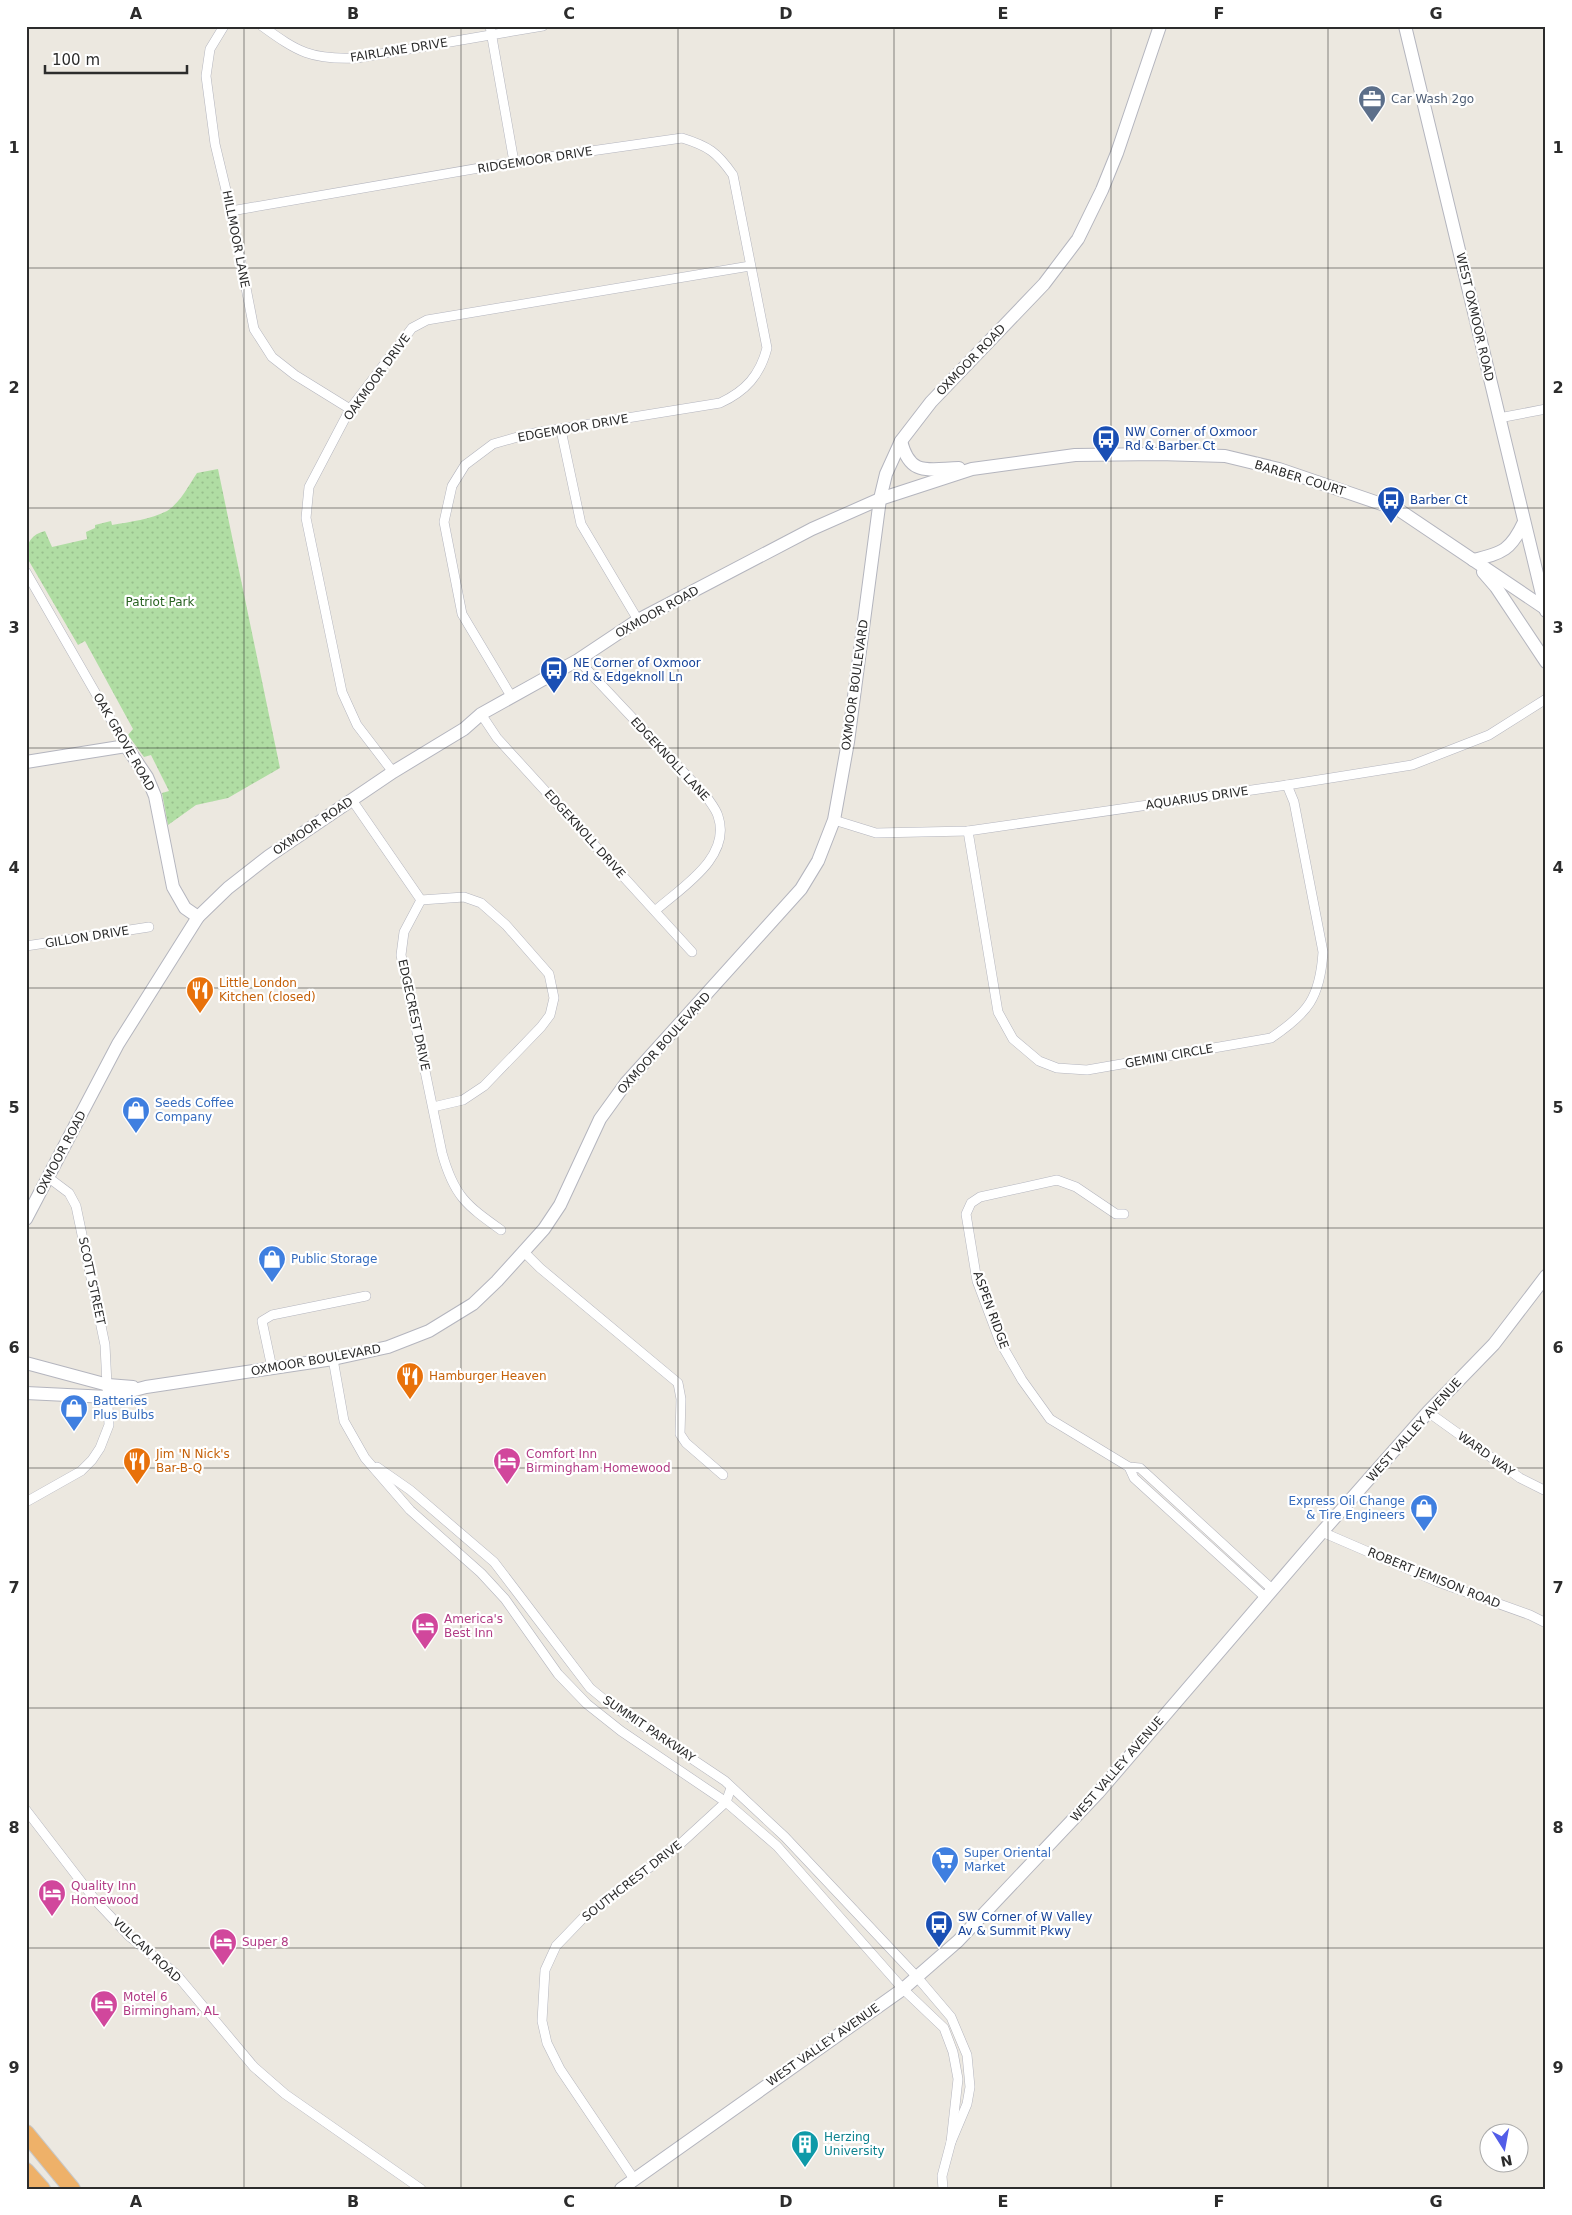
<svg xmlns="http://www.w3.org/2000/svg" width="1572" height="2215" font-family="'DejaVu Sans',sans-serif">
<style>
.park{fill:url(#park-dots)}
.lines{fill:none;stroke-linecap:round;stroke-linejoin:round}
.street-casing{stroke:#b4b5be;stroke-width:10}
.secondary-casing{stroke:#b4b5be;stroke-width:14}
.highway-casing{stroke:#c8c8c8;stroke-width:18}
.street{stroke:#fff;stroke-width:9}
.secondary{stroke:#fff;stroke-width:12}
.highway{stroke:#eeb169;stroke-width:16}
.grid{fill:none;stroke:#2c2c2c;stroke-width:1;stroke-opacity:0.55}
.labels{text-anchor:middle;stroke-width:4.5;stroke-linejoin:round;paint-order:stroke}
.street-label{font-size:12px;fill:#2c2c2c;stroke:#fff}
.service-label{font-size:12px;fill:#4e5e75;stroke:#fff;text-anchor:start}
.transit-label{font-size:12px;fill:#164399;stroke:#fff;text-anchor:start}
.park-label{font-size:12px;fill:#296322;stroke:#fff}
.food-label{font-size:12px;fill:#c56008;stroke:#fff;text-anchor:start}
.shop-label{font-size:12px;fill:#366cbe;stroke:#fff;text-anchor:start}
.hotel-label{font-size:12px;fill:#b23c85;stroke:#fff;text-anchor:start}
.culture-label{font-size:12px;fill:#0d838f;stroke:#fff;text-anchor:start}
.neatline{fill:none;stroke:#2c2c2c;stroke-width:2}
.grid-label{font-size:16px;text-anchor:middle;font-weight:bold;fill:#2c2c2c}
</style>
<defs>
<pattern id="park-dots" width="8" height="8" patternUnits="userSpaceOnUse" patternTransform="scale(1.25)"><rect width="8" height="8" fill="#b0dda3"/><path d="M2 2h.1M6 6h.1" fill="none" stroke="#98be8c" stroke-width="1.8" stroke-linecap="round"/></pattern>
</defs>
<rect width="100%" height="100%" fill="#ece8e0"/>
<path class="park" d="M218,469L280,768L228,798L196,805L168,825L162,793L169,791L151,755L144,757L128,735L133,729L85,641L78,645L26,556C26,543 32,534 45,531L52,547L87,539L86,532L95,528V525L111,521L112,525C130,522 151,519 167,511C180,503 189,485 197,473Z"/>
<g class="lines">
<g class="street-casing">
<g id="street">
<path d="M224,26L210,49L206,76L215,144L231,211L254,329L272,357L295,375L350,409"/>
<path d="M262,26C298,52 311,60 357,58L543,26"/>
<path d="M490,26L514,162"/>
<path d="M231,211L514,162L682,138C708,146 717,152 733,175L767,348C760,375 746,391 720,403L528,434L493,444L465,465L452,486L444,522L462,614L511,696"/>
<path d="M1499,418L1546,409"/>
<path d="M561,430L581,524L638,620"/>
<path d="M26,572L126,746"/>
<path d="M578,660L706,796C710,802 716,809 718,816C732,857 682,887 656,910"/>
<path d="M481,714L497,738L692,952"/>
<path d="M393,772L357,725L342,692L306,518L309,487L350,409L412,328L427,320L750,266"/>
<path d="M352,800L421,900"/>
<path d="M834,820L876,833L968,831L1287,785L1412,765L1489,735L1546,699"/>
<path d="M968,831L998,1012L1013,1039L1039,1061L1057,1068L1087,1070L1271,1038C1308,1013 1320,998 1323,952L1294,802L1287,785"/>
<path d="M421,900L404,932L401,955L442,1153C454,1196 466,1205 501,1230"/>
<path d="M421,900L464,897L481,903L506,925L549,974L554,998L550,1015L541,1027L484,1086L463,1100L433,1107"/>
<path d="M26,946L149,927"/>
<path d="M1124,1214H1116L1076,1187L1057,1180L980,1197L971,1203L966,1214L977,1281L1000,1342L1022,1380L1050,1419L1129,1467L1140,1468L1273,1590"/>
<path d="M523,1251L540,1268L678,1383L681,1399L680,1434L686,1443L723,1475"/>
<path d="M333,1359L344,1421L365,1458L410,1510L481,1573L505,1599L558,1674L587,1704L621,1731L726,1802L777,1846L903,1989L944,2028L953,2052L958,2079L951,2142"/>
<path d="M272,1368L262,1321L272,1315L366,1296"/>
<path d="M1428,1412L1520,1478L1546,1491"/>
<path d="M377,1467L410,1490L494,1562L590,1688L607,1702L725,1781L785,1837L917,1977L951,2017L967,2055L970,2087L967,2104L951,2142L942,2176L943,2189"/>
<path d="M1129,1467L1134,1478L1266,1598"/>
<path d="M26,1502L81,1471L92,1460L100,1448L109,1425L105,1345L76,1206L69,1193L49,1178"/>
<path d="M1322,1532L1438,1582L1530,1615L1546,1623"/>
<path d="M26,1810L96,1901L129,1936L176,1974L254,2067L285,2094L421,2189"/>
<path d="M634,2179L560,2069L547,2043L542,2021L545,1970L556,1946L584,1917L678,1846L726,1802L731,1788"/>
</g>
</g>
<g class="secondary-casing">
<g id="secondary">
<path d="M1405,26L1546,611"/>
<path d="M901,441C910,477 928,469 959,468"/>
<path d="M1473,560C1503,553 1511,550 1524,522"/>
<path d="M1483,572L1496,587L1546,662"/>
<path d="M26,762L126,746L147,777L155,796L173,887L185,908L198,917"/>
<path d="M26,1219L118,1044L198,917L228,888L269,856L393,772L464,729L481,714L578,660L638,620L812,529L880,499L972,469L1075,455L1159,454L1225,456L1279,469L1399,510L1546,609"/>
<path d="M26,1363L108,1385L133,1387"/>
<path d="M26,1393L108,1397L146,1387L333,1359L388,1347L429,1331L473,1304L497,1281L544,1229L560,1205L600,1119L626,1083L801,889L818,861L834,820L848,742L880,499L886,474L901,441L931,402L1044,284L1078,239L1102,190L1117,153L1160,26"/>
<path d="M621,2189L903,1989L958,1941L1098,1793L1322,1532L1428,1412L1494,1344L1546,1276"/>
</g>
</g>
<g class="highway-casing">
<g id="highway">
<path d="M26,2133L72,2189"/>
<path d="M26,2171L42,2189"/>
</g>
</g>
<use href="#street" class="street"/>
<use href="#secondary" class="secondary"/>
<use href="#highway" class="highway"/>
</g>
<path class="grid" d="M244,26V2189M461,26V2189M678,26V2189M894,26V2189M1111,26V2189M1328,26V2189M26,268H1546M26,508H1546M26,748H1546M26,988H1546M26,1228H1546M26,1468H1546M26,1708H1546M26,1948H1546"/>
<defs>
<g id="office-pin" transform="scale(1.4375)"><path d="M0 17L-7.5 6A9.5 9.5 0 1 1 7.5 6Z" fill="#5c6f8a" stroke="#fff"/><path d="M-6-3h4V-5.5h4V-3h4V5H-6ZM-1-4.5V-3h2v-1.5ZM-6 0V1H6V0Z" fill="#fff"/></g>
<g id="bus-pin" transform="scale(1.4375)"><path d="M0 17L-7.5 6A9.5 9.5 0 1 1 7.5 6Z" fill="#1a4fb4" stroke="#fff"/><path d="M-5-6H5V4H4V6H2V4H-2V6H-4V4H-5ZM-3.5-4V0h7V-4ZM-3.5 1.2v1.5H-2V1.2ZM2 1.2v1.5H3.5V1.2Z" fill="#fff"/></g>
<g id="restaurant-pin" transform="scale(1.4375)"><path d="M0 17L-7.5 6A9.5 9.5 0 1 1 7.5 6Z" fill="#e8710a" stroke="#fff"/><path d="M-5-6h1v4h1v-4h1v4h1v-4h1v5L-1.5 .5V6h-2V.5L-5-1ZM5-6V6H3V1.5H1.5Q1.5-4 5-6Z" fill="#fff"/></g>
<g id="shop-pin" transform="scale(1.4375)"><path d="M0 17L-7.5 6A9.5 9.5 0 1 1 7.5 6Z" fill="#3f7fe0" stroke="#fff"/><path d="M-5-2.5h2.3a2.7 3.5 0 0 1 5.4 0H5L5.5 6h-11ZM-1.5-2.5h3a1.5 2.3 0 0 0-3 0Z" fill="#fff"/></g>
<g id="hotel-pin" transform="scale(1.4375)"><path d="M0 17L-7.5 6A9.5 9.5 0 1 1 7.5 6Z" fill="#d1479c" stroke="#fff"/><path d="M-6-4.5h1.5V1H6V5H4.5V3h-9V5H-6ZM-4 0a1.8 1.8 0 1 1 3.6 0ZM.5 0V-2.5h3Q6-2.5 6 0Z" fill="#fff"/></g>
<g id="supermarket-pin" transform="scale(1.4375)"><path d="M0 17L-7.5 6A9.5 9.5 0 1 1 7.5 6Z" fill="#3f7fe0" stroke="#fff"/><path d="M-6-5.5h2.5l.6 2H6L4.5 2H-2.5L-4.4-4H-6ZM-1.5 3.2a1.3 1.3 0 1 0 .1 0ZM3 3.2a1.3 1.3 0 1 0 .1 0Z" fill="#fff"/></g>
<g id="building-pin" transform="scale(1.4375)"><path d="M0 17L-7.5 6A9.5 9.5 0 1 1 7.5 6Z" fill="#0f9aa8" stroke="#fff"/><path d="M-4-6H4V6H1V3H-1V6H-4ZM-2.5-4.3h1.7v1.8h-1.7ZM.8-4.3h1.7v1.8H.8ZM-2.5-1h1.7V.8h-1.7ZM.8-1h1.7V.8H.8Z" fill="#fff"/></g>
</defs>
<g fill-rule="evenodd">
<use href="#office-pin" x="1372" y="99"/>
<use href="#bus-pin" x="1106" y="439"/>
<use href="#bus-pin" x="1391" y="500"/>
<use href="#bus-pin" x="554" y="670"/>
<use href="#restaurant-pin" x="200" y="990"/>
<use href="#shop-pin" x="136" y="1110"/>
<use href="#shop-pin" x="272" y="1259"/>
<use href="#restaurant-pin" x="410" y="1376"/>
<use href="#shop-pin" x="74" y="1408"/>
<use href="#restaurant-pin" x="137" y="1461"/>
<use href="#hotel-pin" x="507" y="1461"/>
<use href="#shop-pin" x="1424" y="1508"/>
<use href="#hotel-pin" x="425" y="1626"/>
<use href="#supermarket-pin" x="945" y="1860"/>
<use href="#hotel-pin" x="52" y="1893"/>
<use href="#bus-pin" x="939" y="1924"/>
<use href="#hotel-pin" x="223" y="1942"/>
<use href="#hotel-pin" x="104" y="2004"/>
<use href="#building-pin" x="805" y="2144"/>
</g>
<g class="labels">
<g class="street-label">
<text transform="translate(399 50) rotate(-9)" y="4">FAIRLANE DRIVE</text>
<text transform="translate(535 160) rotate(-9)" y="4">RIDGEMOOR DRIVE</text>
<text transform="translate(236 239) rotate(79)" y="4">HILLMOOR LANE</text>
<text transform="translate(1475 317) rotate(77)" y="4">WEST OXMOOR ROAD</text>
<text transform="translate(971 360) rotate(-46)" y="4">OXMOOR ROAD</text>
<text transform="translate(377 377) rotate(-54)" y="4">OAKMOOR DRIVE</text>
<text transform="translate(573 428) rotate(-10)" y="4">EDGEMOOR DRIVE</text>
<text transform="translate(1300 478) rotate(17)" y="4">BARBER COURT</text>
<text transform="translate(657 612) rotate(-29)" y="4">OXMOOR ROAD</text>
<text transform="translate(855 685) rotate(-82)" y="4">OXMOOR BOULEVARD</text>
<text transform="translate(124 742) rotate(60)" y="4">OAK GROVE ROAD</text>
<text transform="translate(670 759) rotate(47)" y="4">EDGEKNOLL LANE</text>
<text transform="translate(1197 798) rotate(-8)" y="4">AQUARIUS DRIVE</text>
<text transform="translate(313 826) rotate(-34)" y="4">OXMOOR ROAD</text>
<text transform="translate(585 834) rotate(48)" y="4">EDGEKNOLL DRIVE</text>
<text transform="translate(87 937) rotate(-9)" y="4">GILLON DRIVE</text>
<text transform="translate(414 1015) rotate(78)" y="4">EDGECREST DRIVE</text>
<text transform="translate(664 1043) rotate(-48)" y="4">OXMOOR BOULEVARD</text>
<text transform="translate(1169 1056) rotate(-10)" y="4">GEMINI CIRCLE</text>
<text transform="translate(61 1153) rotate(-62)" y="4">OXMOOR ROAD</text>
<text transform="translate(92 1281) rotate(78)" y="4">SCOTT STREET</text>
<text transform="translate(991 1310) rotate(70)" y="4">ASPEN RIDGE</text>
<text transform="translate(316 1360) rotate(-10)" y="4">OXMOOR BOULEVARD</text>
<text transform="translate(1414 1430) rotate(-48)" y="4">WEST VALLEY AVENUE</text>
<text transform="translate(1486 1454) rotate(36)" y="4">WARD WAY</text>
<text transform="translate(1434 1578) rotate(22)" y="4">ROBERT JEMISON ROAD</text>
<text transform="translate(649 1729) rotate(34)" y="4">SUMMIT PARKWAY</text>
<text transform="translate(1117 1769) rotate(-49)" y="4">WEST VALLEY AVENUE</text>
<text transform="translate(632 1881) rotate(-38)" y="4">SOUTHCREST DRIVE</text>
<text transform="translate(147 1950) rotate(43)" y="4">VULCAN ROAD</text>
<text transform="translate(823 2045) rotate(-35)" y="4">WEST VALLEY AVENUE</text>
</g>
<g class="service-label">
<text x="1391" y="103">Car Wash 2go</text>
</g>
<g class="transit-label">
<text x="1125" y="436">NW Corner of Oxmoor<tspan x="1125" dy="14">Rd &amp; Barber Ct</tspan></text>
<text x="1410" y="504">Barber Ct</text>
<text x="573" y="667">NE Corner of Oxmoor<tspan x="573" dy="14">Rd &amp; Edgeknoll Ln</tspan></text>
<text x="958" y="1921">SW Corner of W Valley<tspan x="958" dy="14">Av &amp; Summit Pkwy</tspan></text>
</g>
<g class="park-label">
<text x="160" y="606">Patriot Park</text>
</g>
<g class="food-label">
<text x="219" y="987">Little London<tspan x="219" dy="14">Kitchen (closed)</tspan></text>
<text x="429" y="1380">Hamburger Heaven</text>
<text x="156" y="1458">Jim 'N Nick's<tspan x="156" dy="14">Bar-B-Q</tspan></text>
</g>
<g class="shop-label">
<text x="155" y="1107">Seeds Coffee<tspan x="155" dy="14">Company</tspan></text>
<text x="291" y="1263">Public Storage</text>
<text x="93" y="1405">Batteries<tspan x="93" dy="14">Plus Bulbs</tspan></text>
<text x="1405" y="1505" text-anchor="end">Express Oil Change<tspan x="1405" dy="14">&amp; Tire Engineers</tspan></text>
<text x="964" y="1857">Super Oriental<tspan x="964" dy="14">Market</tspan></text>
</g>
<g class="hotel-label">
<text x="526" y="1458">Comfort Inn<tspan x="526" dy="14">Birmingham Homewood</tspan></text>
<text x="444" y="1623">America's<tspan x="444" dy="14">Best Inn</tspan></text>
<text x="71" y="1890">Quality Inn<tspan x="71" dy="14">Homewood</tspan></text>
<text x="242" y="1946">Super 8</text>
<text x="123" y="2001">Motel 6<tspan x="123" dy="14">Birmingham, AL</tspan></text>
</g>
<g class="culture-label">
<text x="824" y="2141">Herzing<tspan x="824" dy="14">University</tspan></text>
</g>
</g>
<rect width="1572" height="2215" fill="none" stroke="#ffffff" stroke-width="55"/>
<g transform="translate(1504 2148) rotate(169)"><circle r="24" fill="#ffffff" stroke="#ababab"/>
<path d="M0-4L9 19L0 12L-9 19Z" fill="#525de8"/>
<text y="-8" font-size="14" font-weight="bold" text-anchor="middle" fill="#2c2c2c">N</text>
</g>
<path d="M45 65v8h142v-8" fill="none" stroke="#2c2c2c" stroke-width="2.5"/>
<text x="52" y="65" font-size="15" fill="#2c2c2c" stroke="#ffffff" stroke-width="4" paint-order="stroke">100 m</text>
<rect x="28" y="28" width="1516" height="2160" class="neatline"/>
<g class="grid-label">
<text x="136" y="19">A</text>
<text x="353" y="19">B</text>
<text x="569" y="19">C</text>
<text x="786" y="19">D</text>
<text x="1003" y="19">E</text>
<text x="1219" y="19">F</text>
<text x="1436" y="19">G</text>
<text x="14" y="153">1</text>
<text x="1558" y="153">1</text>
<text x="14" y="393">2</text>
<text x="1558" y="393">2</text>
<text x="14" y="633">3</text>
<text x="1558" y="633">3</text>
<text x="14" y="873">4</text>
<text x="1558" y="873">4</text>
<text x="14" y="1113">5</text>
<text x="1558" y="1113">5</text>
<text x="14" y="1353">6</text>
<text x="1558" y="1353">6</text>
<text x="14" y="1593">7</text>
<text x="1558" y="1593">7</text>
<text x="14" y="1833">8</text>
<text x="1558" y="1833">8</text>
<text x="14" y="2073">9</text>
<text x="1558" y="2073">9</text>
<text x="136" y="2207">A</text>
<text x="353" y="2207">B</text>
<text x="569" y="2207">C</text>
<text x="786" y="2207">D</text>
<text x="1003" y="2207">E</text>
<text x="1219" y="2207">F</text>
<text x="1436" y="2207">G</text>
</g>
</svg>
